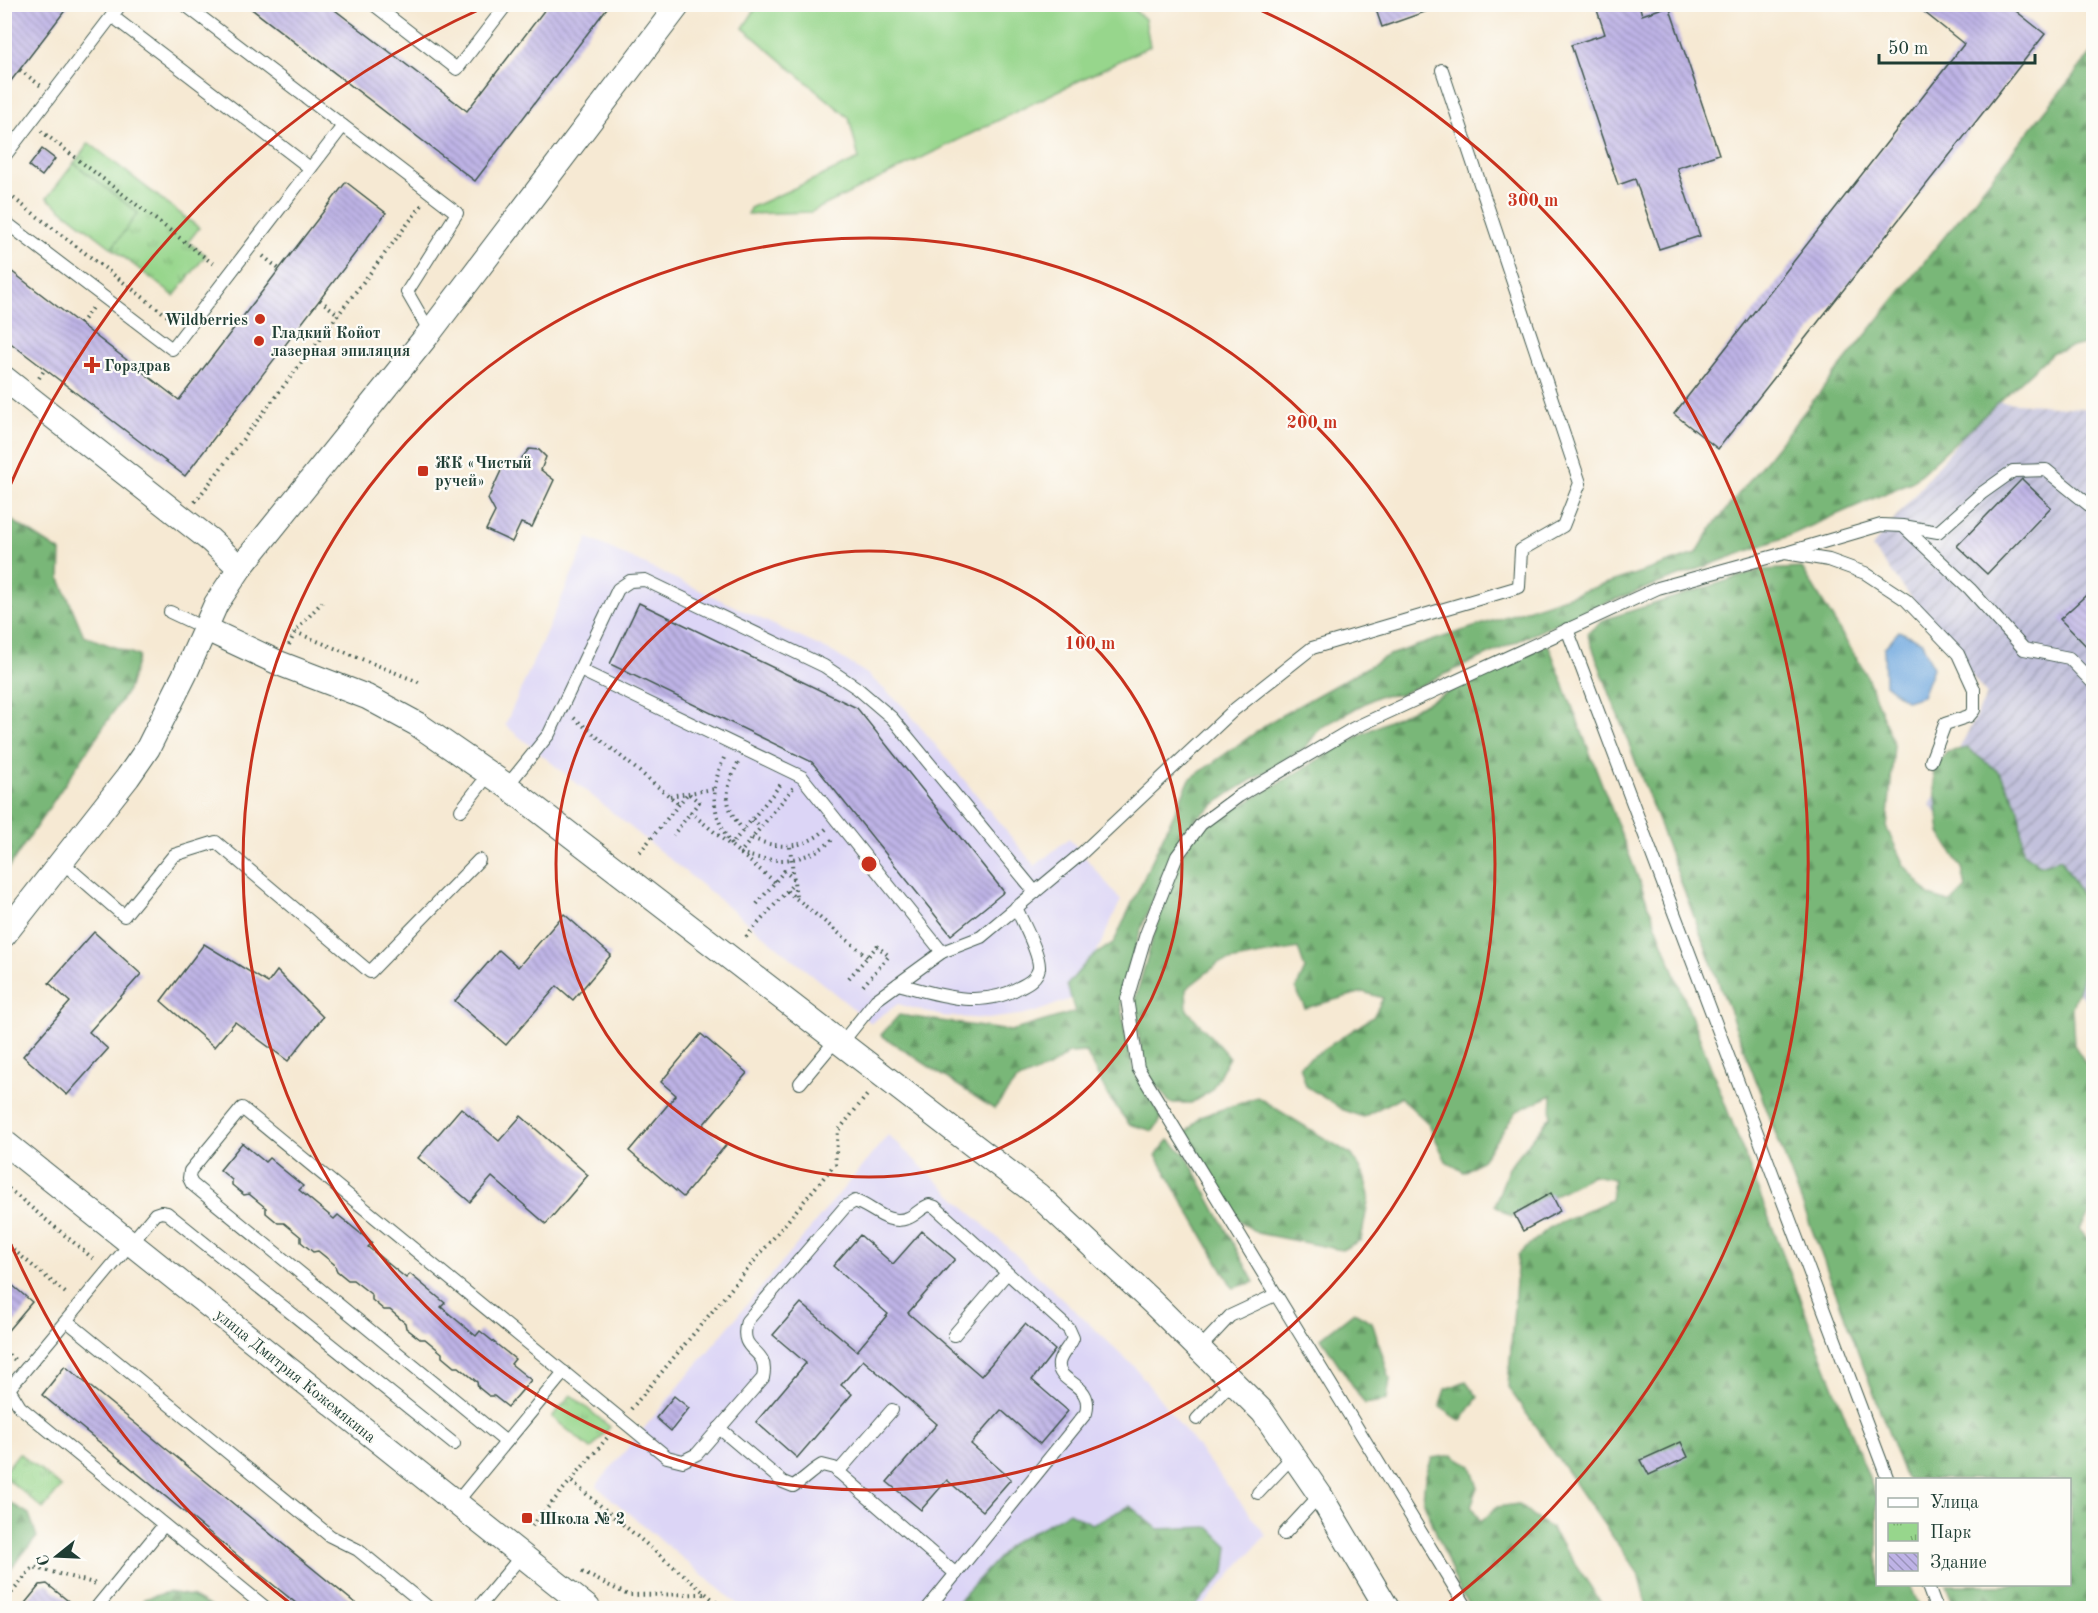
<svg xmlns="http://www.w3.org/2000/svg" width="2098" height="1613" font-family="'Old Standard TT',serif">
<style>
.built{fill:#dcd5f6}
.industrial{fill:url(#industrial-furrows)}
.green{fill:#97d68c;stroke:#5b8a60;stroke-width:1.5}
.forest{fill:url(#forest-firs);stroke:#4c7a56;stroke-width:1.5}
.park{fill:url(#park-tufts);stroke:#5b8a60;stroke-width:1.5}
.water{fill:#70a8df;stroke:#48728a;stroke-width:1.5}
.building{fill:url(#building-back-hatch)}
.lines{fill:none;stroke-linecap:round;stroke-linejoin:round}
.service-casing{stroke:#3f574c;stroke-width:14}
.minor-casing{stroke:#3f574c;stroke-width:26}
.path{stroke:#3f574c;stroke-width:4;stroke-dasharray:1.5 4.5;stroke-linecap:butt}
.service{stroke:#fff;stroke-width:12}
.minor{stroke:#fff;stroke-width:24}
.ring{fill:none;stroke:#c8321e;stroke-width:3}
.poi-dot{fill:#c8321e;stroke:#fdfcf7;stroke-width:2}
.labels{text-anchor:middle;stroke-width:4.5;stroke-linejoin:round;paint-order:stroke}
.poi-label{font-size:16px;font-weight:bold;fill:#1f3d34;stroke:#fdfcf7;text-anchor:start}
.street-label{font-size:16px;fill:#1f3d34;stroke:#fdfcf7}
.centre{fill:#c8321e;stroke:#fdfcf7;stroke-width:3}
.ring-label{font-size:18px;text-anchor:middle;font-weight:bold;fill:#c8321e;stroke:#fdfcf7;stroke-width:4.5;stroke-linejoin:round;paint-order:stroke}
</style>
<defs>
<pattern id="industrial-furrows" width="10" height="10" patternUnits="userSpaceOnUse" patternTransform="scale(1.5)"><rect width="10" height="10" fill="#c2c1dc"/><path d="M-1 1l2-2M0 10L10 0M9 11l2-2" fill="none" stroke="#9d9eb3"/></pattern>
<pattern id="forest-firs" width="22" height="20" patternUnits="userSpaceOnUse" patternTransform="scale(1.5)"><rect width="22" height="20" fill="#79b778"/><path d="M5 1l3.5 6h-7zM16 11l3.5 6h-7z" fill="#639663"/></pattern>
<pattern id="park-tufts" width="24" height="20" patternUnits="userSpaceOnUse" patternTransform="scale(1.5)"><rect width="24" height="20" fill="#97d68c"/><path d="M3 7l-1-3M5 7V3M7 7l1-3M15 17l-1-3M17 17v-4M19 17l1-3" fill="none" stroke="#7baf73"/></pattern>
<pattern id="building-back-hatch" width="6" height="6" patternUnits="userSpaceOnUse" patternTransform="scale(1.5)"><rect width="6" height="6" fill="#beb3e6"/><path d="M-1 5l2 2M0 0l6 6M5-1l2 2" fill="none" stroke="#9a93bb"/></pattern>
</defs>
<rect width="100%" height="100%" fill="#fdfcf7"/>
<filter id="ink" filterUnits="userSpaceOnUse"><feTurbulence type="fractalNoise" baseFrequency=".0167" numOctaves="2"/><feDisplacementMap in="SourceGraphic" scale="12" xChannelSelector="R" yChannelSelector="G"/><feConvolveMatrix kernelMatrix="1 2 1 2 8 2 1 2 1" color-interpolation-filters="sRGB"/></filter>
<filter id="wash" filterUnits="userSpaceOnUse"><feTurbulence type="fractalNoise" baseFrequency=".008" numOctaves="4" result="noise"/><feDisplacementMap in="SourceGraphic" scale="24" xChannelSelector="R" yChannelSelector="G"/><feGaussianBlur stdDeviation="1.35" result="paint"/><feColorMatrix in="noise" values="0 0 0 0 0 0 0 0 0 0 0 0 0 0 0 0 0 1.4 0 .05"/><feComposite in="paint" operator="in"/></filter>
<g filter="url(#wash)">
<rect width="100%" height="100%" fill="#f6e9d3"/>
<g class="built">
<path d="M588,538L834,653L867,674L904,707L1035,866L1069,838L1121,900L1076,997L1033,1013L988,1019L942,1016L898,1004L871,1023L505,725Z"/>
<path d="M888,1135L1134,1366L1266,1535L1201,1608H742L596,1486Z"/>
</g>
<path class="industrial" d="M1991,401L2093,409V1010L1930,805L1987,695L1872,547Z"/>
<g class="green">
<path d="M1128,5L1145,19L1150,46L811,212L748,214L750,208L859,159L849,118L743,28L758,5Z"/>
<path d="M74,163L139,213L112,248L47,198Z"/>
</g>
<g class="forest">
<path d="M2093,51V342L2053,352L1913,481L1788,536L1584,611L1399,695L1378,696L1320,728L1306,747L1230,793L1197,818L1174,850L1144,921L1120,995L1125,1032L1134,1071L1162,1118L1153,1131L1129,1124L1108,1096L1086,1052L1069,1053L1048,1068L1016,1081L994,1109L881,1035L899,1015L1011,1031L1075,1012L1067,985L1089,959L1114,942L1190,779L1275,719L1389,655L1696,554L1713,526Z"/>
<path d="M5,516L61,552L60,579L84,636L139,656L128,690L5,873Z"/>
<path d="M1802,568L1866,674L1894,745L1887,829L1904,865L1930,896L1951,903L1966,888L1962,868L1940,833L1933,770L1947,752L1967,748L2000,773L2019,809L2023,853L2040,865L2061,859L2094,916L2093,947L2072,1007L2074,1045L2094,1076L2093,1209L2079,1229L2094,1246L2093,1608H1955L1946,1585L2070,1584V1480L1906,1479L1587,633L1606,619L1761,570Z"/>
<path d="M1548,644L1877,1499L1878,1584L1910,1585L1920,1608H1647L1638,1573L1508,1387L1518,1255L1549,1228L1611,1200L1614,1179L1593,1175L1512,1217L1495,1205L1509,1167L1551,1116L1552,1095L1517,1111L1481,1161L1464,1172L1446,1161L1428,1123L1400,1097L1363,1117L1343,1110L1306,1086L1300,1065L1373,1017L1383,998L1363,992L1305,1008L1296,989L1305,969L1298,948L1219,963L1186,989L1187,1010L1229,1057L1211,1091L1191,1103H1170L1145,1070L1133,1006L1172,873L1196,832L1362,734Z"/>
<path d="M1257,1097L1352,1155L1364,1175L1369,1196L1361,1240L1342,1250L1257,1233L1239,1220L1186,1133L1200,1117Z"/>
<path d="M1169,1140L1186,1155L1254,1282L1233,1288L1156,1155Z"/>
<path d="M1354,1312L1372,1322L1390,1379L1387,1400L1365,1404L1321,1338Z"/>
<path d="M1466,1381L1478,1397L1461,1421L1440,1407L1446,1389Z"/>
<path d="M1453,1455L1471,1466L1478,1487L1471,1506L1481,1522L1497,1507L1518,1504L1533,1517L1551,1528L1605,1608H1472L1460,1592L1423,1500L1425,1478L1432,1458Z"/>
<path d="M5,1500L29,1514L37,1537L5,1575Z"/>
<path d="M1130,1506L1158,1529L1209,1527L1228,1546L1225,1573L1194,1608H952L1012,1543L1069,1512L1092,1524Z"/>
<path d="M168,1592L191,1596L213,1608H139L144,1599Z"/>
</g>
<g class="park">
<path d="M89,143L199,228L188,242L206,255L174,296L112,248L138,213L74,163Z"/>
<path d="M571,1395L610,1427L591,1449L552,1417Z"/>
<path d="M19,1453L61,1487L43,1509L5,1477V1471Z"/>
</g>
<path class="water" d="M1899,631L1922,642L1933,668L1922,696L1907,701L1885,684L1884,648Z"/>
<g id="blocks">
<g class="building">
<path d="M10,4H70L4,90V11Z"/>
<path d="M245,4H327L467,111L549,4H610L475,181Z"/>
<path d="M1374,4H1439V7L1382,27Z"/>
<path d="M1595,4H1639L1642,15L1669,6L1719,154L1677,168L1700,236L1659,249L1635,179L1618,185L1571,45L1605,34Z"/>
<path d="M1914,4H2007L2045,34L1718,449L1674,414L1964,44Z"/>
<path d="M42,149L55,159L42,176L29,166Z"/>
<path d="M346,182L386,213L185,476L4,338V280L11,271L179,400Z"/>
<path d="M529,449L539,450L546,457L541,470L554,480L532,527L521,523L512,542L486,530L495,512L488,499L505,462L513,469Z"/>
<path d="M2022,479L2051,507L1987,574L1957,546Z"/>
<path d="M2094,588V654L2060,619Z"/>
<path d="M639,603L857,708L1004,892L951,935L812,762L610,664Z"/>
<path d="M564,914L611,955L573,1000L557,986L506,1045L455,1001L499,950L518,967Z"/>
<path d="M94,932L141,974L89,1032L108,1049L67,1095L23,1056L70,1002L49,983Z"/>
<path d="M204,944L268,983L277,971L323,1017L288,1061L235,1022L214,1047L161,1001Z"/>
<path d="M701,1034L747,1073L703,1125L726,1145L683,1197L629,1151L676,1095L661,1082Z"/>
<path d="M461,1108L499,1141L521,1116L588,1175L546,1224L492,1177L470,1202L418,1158Z"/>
<path d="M242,1143L265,1162L269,1158L303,1186L299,1190L334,1219L338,1215L372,1243L368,1247L406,1278L410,1274L445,1303L441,1307L476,1336L480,1331L515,1359L511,1364L531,1380L508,1407L494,1396H489L478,1387L477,1382L459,1367H454L442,1357V1353L425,1339H420L406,1328L405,1323L390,1310H384L372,1300V1295L353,1280H348L337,1271L334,1264L318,1251L313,1252L301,1242V1237L284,1223H278L266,1213V1208L249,1194L244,1195L232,1185V1180L220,1170Z"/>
<path d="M1551,1193L1560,1211L1523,1231L1514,1214Z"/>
<path d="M922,1231L955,1259L908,1313L981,1376L1025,1324L1055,1350L1032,1380L1068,1411L1040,1444L1001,1410L971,1444L1011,1479L983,1511L947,1480L921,1510L887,1482L937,1424L863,1360L841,1385L852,1394L797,1458L756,1422L806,1363L773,1335L801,1303L857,1351L888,1314L833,1266L860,1235L893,1264Z"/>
<path d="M4,1278L32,1302L4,1335Z"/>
<path d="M65,1366L361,1608H302L250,1566L42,1395Z"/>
<path d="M674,1396L689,1408L671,1431L656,1418Z"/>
<path d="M1681,1442L1688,1457L1649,1475L1641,1460Z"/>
<path d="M47,1584L77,1608H21L40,1585Z"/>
</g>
</g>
</g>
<g filter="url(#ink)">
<use href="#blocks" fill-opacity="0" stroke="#3f574c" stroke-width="1.5"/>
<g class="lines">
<g class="service-casing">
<g id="service">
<path d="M184,4L457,213L407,292L430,332"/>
<path d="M373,4L457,69L507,4"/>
<path d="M112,16L310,168"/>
<path d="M4,157L121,4"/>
<path d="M4,221L172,349L343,126"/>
<path d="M1904,527L1970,589L2024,649L2069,658L2094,684"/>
<path d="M1789,552L1881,525L1903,526L1938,532L1982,493L2013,471L2046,470L2094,509"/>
<path d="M170,612L204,628"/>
<path d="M1567,629L1888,1480"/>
<path d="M580,670L802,777L942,952"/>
<path d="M507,786L549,734L618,589L630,581L645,580L824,666L857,688L892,718L1035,892"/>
<path d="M461,810L489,774"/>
<path d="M62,862L124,916L174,855L216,842L370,972L479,860"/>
<path d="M898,984C939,995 981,1010 1020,987C1028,983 1037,978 1039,968C1040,953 1022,922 1016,907"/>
<path d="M840,1045L876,1000L942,952L981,937L1082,853L1235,709L1312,648L1519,587L1521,550L1563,526L1580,483L1442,70"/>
<path d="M800,1083L835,1041"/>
<path d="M67,1321L330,1536L358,1550L429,1608"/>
<path d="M954,1335L1007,1273"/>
<path d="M1199,1349L1230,1316L1275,1295"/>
<path d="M4,1385L9,1389L20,1407L266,1608"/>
<path d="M9,1389L155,1214L161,1212L167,1213L454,1444"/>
<path d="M1197,1419L1232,1382"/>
<path d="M719,1428L783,1482L793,1486C804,1480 811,1471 822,1465L834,1468L956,1574"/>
<path d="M506,1442L192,1184L189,1178L190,1171L242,1108L667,1457L683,1461L697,1454L763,1378C770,1345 737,1356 747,1321L845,1207L855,1201C873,1207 887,1226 908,1218C916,1215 921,1208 929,1205L935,1207L1069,1329L1073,1338C1070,1347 1061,1353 1059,1363C1056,1384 1094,1382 1086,1413L928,1608"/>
<path d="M838,1472L892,1410"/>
<path d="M1258,1493L1294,1455"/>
<path d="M456,1503L564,1372"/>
<path d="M1284,1534L1320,1495"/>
<path d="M1927,1584L1936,1608"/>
<path d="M96,1608L164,1525"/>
<path d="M478,1608L522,1555"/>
<path d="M1467,1608L1138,1068L1127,999L1146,934L1177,856L1201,824L1239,796L1354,728L1658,588L1785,553L1829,560L1865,573L1906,600L1958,654L1974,689V710L1969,716L1945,724L1931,761"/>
</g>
</g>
<g class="minor-casing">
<g id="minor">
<path d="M4,378L210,540L240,568"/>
<path d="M204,628L281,664L367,697L417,724L507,786L1038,1195L1152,1302L1263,1412L1320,1495L1387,1608"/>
<path d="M4,935L128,777L148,748L185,674L216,604L240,568L430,332L679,4"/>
<path d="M4,1142L588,1608"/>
</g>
</g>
<g class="path">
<path d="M20,70L41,86"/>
<path d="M41,131L216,266"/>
<path d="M4,191L174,321"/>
<path d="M263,256L279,269"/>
<path d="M320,300L339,315"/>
<path d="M80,324L92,308"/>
<path d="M39,378L45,369"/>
<path d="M195,502L422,205"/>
<path d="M295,632L421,683"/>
<path d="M289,645L295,632L322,602"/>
<path d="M574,718L679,804"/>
<path d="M724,758C709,791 712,814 731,845L781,784"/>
<path d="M738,763C724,791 723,805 743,830"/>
<path d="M793,788L740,853C772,864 808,864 834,838"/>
<path d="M670,796L714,789"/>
<path d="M690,812L775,882"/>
<path d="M752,820L761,827"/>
<path d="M752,838C778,850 805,849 826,829"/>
<path d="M790,847L796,898"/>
<path d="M640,852L688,793L699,802L673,835"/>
<path d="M787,891L868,957"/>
<path d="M757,904L784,871L794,879"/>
<path d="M746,937L794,883"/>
<path d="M849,978L877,946L889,956L861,988"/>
<path d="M4,1185L96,1261"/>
<path d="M4,1242L68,1295"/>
<path d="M4,1351L15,1360"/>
<path d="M631,1409L835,1164L838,1131L868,1094"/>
<path d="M572,1482L723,1608"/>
<path d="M532,1526L613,1431"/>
<path d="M582,1572L628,1595L704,1594"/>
<path d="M4,1602L33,1567L97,1584"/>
</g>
<use href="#service" class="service"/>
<use href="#minor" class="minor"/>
</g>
</g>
<g class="ring">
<circle cx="869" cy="864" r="313"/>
<circle cx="869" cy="864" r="626"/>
<path d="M291 1604A939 939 0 0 1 5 1231M5 497A939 939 0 0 1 487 6M1251 6A939 939 0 0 1 1447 1604"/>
</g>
<g class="poi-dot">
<circle cx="260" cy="319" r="6"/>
<circle cx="259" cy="341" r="6"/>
<path d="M89 356h6v6h6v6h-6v6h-6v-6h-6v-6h6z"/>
<rect x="417" y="465" width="12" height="12" rx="3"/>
<rect x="521" y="1512" width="12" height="12" rx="3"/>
</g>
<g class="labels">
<g class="poi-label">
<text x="248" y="325" text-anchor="end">Wildberries</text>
<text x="271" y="338">Гладкий Койот<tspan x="271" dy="18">лазерная эпиляция</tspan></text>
<text x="104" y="371">Горздрав</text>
<text x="435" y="468">ЖК «Чистый<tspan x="435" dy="18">ручей»</tspan></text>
<text x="539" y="1524">Школа № 2</text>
</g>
<g class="street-label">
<text transform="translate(296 1375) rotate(39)" y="6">улица Дмитрия Кожемякина</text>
</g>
</g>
<circle cx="869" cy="864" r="9" class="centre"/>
<g class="ring-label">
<text x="1533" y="206">300 m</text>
<text x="1312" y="428">200 m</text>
<text x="1090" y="649">100 m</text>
</g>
<rect width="2098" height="1613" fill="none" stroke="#fdfcf7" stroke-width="24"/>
<rect x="1876" y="1478" width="195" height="108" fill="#fdfcf7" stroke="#a4b0a9" stroke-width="1.5"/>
<rect x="1888" y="1498" width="30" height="9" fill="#ffffff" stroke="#a4b0a9" stroke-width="1.5"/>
<text x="1930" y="1508" font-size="18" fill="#1f3d34">Улица</text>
<rect x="1888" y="1523" width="30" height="18" fill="url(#park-tufts)" stroke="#a4b0a9" stroke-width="1.5"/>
<text x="1930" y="1538" font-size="18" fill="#1f3d34">Парк</text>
<rect x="1888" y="1553" width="30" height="18" fill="url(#building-back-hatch)" stroke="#a4b0a9" stroke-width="1.5"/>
<text x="1930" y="1568" font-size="18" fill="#1f3d34">Здание</text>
<g transform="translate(57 1556) rotate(252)" stroke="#fdfcf7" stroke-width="4.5" paint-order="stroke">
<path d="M0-4.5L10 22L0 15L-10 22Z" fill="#1f3d34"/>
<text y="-9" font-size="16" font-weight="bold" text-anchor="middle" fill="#1f3d34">С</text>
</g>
<path d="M1879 54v9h156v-9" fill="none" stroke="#1f3d34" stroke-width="3"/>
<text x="1888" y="54" font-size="18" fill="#1f3d34" stroke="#fdfcf7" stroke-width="4.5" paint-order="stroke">50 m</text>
</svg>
